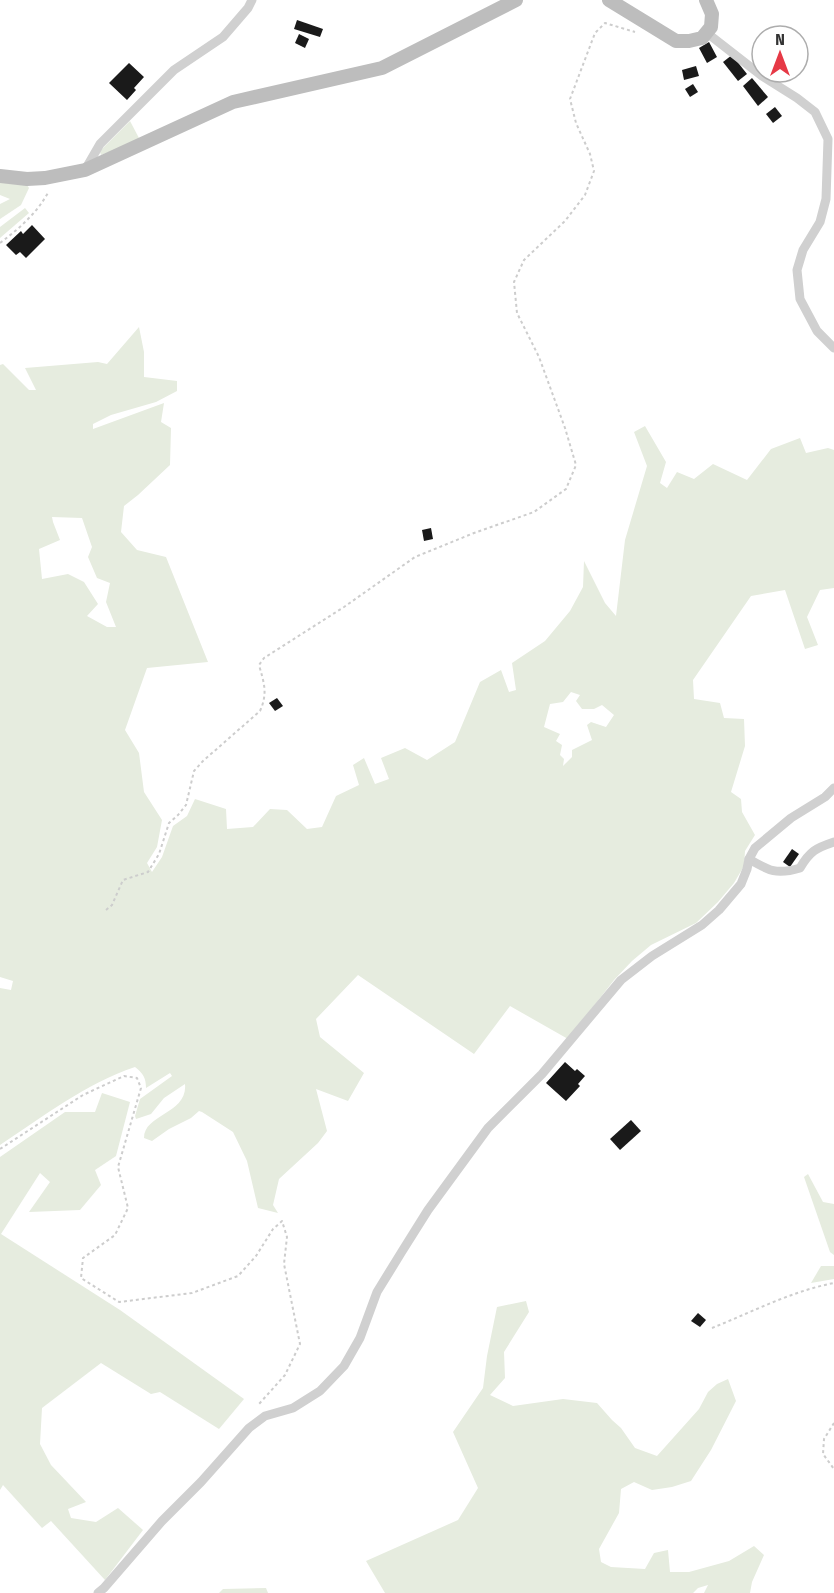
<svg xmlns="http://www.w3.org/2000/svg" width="834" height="1593" font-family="'Fira Sans Condensed',sans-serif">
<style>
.green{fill:#e6ecdf;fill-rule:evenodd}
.building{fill:#1a1a1a}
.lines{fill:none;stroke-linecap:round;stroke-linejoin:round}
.path{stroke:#cdcdcd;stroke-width:2;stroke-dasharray:3 3;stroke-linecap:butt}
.street{stroke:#d0d0d0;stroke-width:9}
.secondary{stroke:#bdbdbd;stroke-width:14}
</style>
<rect width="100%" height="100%" fill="#fff"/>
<g class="green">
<path d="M130,121L140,140L101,155L100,152L102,149Z"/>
<path d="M0,179L27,185L29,188L21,205L0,219V204L10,199L0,195Z"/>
<path d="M25,208L29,213L0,238V227Z"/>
<path d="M139,327L144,352V377L177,381V391L156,402L111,415L93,424V429L164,403L161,422L171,428L170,465L138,495L124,506L121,532L137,550L166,557L208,662L147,668L125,730L139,753L144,792L162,820L157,847L147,863L152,872L162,857L173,826L187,816L195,799L226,809L227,829L253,827L270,809L287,810L307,829L322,827L336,796L359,785L353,765L364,758L375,784L389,779L381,758L405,748L427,760L455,742L480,682L501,670L509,692L516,690L512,663L545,641L570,611L583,587L584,561L605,603L616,616L625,540L647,466L634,432L645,426L666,462L660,483L667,488L677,472L694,479L713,464L747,480L771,449L800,438L806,453L828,448L834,450V588L820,590L807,617L818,645L805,649L785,590L751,596L693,680L694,699L720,703L724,718L744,719L745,746L731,792L741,799L742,812L755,835L745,851L744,866L734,883L718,902L696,923L651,945L632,961L614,980L568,1039L510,1006L474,1054L358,975L316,1019L320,1037L364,1073L348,1101L316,1089L327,1131L318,1143L279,1179L273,1205L278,1213L258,1208L247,1161L233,1132L202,1112L199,1111L191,1118L169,1129L152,1141L144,1138C144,1114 188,1114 185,1084L164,1098L151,1114L136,1119L135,1116L140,1099L172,1076L170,1073L146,1088C146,1078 143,1073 135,1067C85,1084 44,1116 0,1145V988L11,990L13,981L0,977V365L3,364L29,390H36L25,368L98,362L107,364ZM52,517L82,518L92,547L88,557L97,578L110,583L106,602L116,627H107L87,616L98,604L84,582L68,574L42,579L39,549L60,540L53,522ZM571,692L580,695L576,701L582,709H594L602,705L614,715L606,727L591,722L587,725L592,740L572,750V757L563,766L564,759L560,755L562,745L556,741L560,734L544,727L550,704L563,702Z"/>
<path d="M102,1093L130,1102L116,1156L95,1170L101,1185L80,1210L29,1212L50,1182L40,1173L1,1234L120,1310L244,1399L219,1429L160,1392L151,1394L101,1363L42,1408L40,1444L51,1465L86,1502L68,1509L71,1518L96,1522L118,1508L143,1530L105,1580L51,1521L42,1528L3,1485L0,1490V1157L65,1112H95Z"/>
<path d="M808,1174L823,1202L834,1204V1255L830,1252L804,1177Z"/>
<path d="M821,1266H834V1279L811,1283Z"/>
<path d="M526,1301L529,1312L504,1352L505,1378L490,1395L513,1406L563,1399L597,1403L612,1420L621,1428L635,1448L657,1456L699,1409L708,1392L717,1384L728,1379L736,1401L711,1450L691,1481L672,1487L652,1490L634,1482L621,1489L619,1513L599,1549L601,1562L611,1567L645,1569L654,1553L668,1550L670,1572H689L729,1561L754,1546L764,1555L752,1582L750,1593H704L708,1585L698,1588L693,1593H385L366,1561L458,1520L478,1488L453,1432L483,1388L487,1356L497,1307Z"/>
<path d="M266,1588L268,1593H219L223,1589Z"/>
</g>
<g class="building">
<path d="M297,20L323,29L320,37L294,29Z"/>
<path d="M299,34L309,39L305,48L295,43Z"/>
<path d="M709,42L717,57L707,63L699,48Z"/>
<path d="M732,55L747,74L738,81L723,62Z"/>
<path d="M129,63L144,77L134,88L136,90L127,100L109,83Z"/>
<path d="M696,66L699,76L684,80L682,70Z"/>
<path d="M752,78L768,97L758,106L743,86Z"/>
<path d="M693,84L698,92L690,97L685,89Z"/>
<path d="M775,107L782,116L773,123L766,114Z"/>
<path d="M32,225L45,239L26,258L20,252L16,255L6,245L21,231L23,234Z"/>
<path d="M431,528L433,539L424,541L422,530Z"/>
<path d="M277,698L283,706L275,711L269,703Z"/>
<path d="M792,849L799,854L790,867L783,862Z"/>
<path d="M565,1062L575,1071L577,1069L585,1076L578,1084L580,1086L566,1101L546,1083Z"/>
<path d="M631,1120L641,1131L620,1150L610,1139Z"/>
<path d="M698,1313L706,1320L700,1327L691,1321Z"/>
</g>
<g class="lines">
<g class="path">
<path d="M0,243C20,228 37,213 49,191"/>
<path d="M106,910L112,905L123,880L148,872L159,854L169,823L178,815L186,805L194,771L203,761L260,711C268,693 264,683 259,665L264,658L344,607L415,557L474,533L534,512L566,489L576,465L565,428L539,357L517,313L514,282L524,260L565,221L585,195L594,171L590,154L576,123L570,99L595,33L605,23L635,32"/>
<path d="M0,1149L83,1095L124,1076L137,1078L141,1088L118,1167L128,1208L115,1235L83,1258L81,1278L119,1302L192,1293L238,1276L256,1256L273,1229L282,1221L287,1237L284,1264L300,1344L285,1375L259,1404V1406"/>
<path d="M712,1328C752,1312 792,1291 834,1283"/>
<path d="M834,1423L824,1439L823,1454L834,1469"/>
</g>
<g class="street">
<path d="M707,33L762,76L797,98L815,112L828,139L826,199L820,222L803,250L797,270L800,299L817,331L834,348"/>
<path d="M85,170L100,144L174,70L223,37L248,8L252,0"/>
<path d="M749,859C769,871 777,875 800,868C810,851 816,848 834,842"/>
<path d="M98,1593L104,1588L162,1521L201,1482L249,1428L265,1416L293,1408L320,1391L344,1366L360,1338L377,1292L401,1253L428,1210L488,1128L542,1074L621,980L652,956L702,925L719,910L741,884L747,869L749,859L755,848L791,818L825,797L834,788"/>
</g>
<g class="secondary">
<path d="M609,0L676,41H689L702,38L711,27L712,14L706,0"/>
<path d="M0,176L27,179L45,178L85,170L233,102L382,68L516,0"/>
</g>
</g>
<g transform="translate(780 54)"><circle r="28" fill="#ffffff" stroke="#adadad" stroke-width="1.5"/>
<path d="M0-4.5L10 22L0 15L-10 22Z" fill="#e63946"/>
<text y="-9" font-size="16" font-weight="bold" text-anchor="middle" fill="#333333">N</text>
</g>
</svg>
